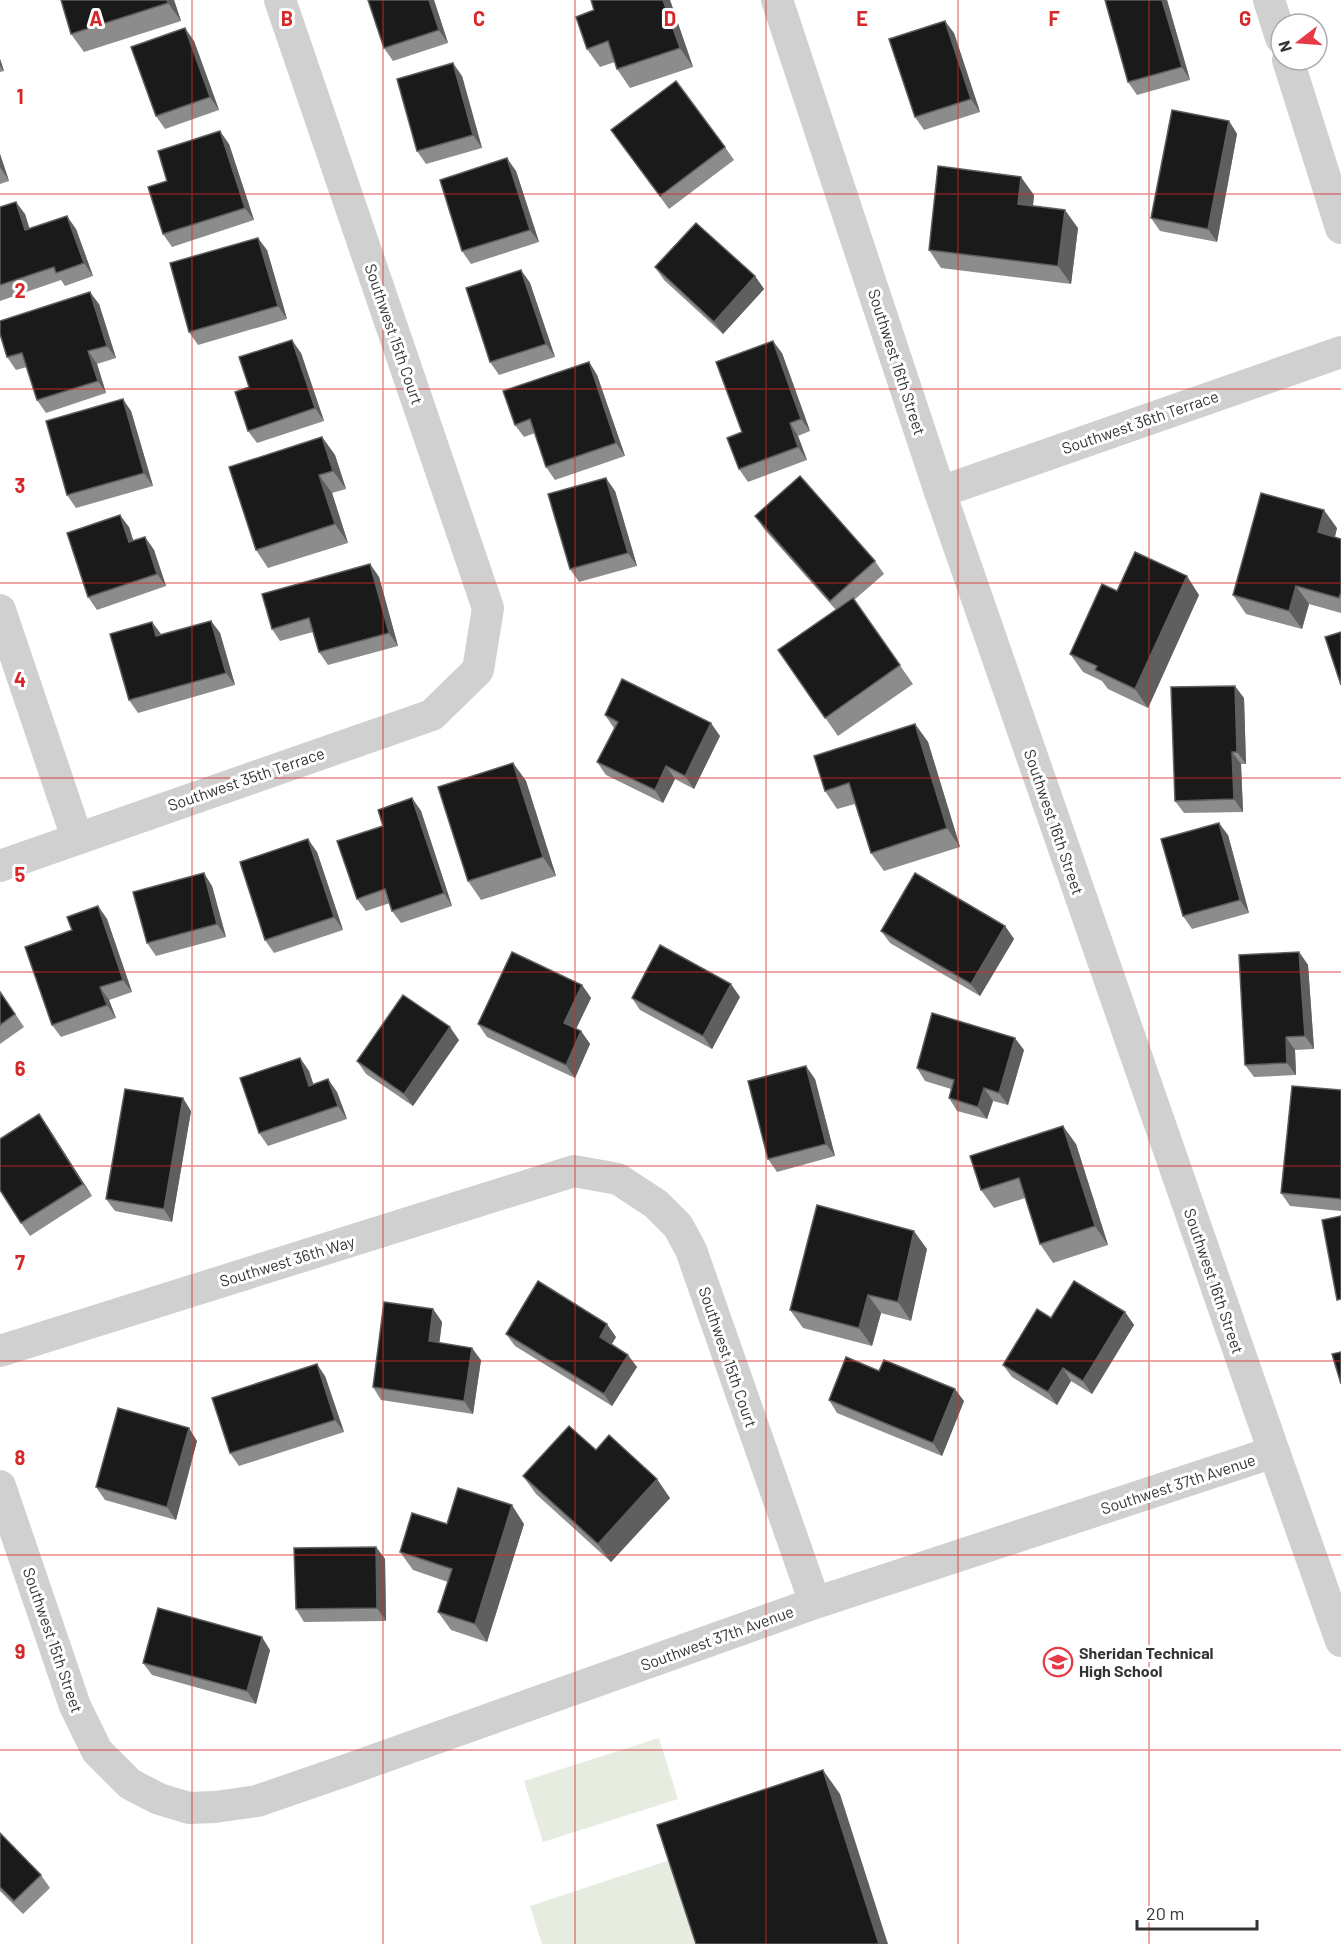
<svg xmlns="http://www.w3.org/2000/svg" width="1341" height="1944" font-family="Barlow,sans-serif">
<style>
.green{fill:#e6ecdf}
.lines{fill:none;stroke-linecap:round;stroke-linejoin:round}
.street{stroke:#d0d0d0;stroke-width:32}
.wall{fill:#8c8c8c}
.shaded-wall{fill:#5f5f5f}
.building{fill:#1a1a1a;stroke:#5f5f5f;stroke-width:1.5}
.grid{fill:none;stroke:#d62828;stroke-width:1.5;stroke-opacity:0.55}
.labels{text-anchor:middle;stroke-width:6;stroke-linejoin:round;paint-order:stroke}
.street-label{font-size:16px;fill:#333;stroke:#fff}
.poi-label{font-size:16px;font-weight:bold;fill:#333;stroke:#fff;text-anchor:start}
.grid-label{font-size:20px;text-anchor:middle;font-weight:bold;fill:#d62828;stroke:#fff;stroke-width:6;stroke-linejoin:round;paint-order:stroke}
</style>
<rect width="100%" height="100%" fill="#fff"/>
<g class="green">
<path d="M659,1738L678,1799L543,1842L524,1781Z"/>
<path d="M682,1856L711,1944H542L530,1906Z"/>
</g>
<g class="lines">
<g class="street">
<path d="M777,0L940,492L1274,1452L1341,1641"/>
<path d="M1269,0L1281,38"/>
<path d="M1288,60L1341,228"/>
<path d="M940,492L1341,352"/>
<path d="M0,610L77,838"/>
<path d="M0,866L432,715L478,670L488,608L280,0"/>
<path d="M0,1351L574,1171L618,1179L656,1204L678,1226L691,1250L815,1603"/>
<path d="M0,1486L75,1706L97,1751L130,1784L159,1799L189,1808L215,1807L257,1801L344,1771L815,1603L1274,1452"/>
</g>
</g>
<g class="wall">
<path d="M61,0H174L181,21L84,52L71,34Z"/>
<path d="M368,0H434L448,43L393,61L384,48Z"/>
<path d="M670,0L693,67L630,88L617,69L615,62L600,67L587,49Z"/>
<path d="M1105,0H1167L1190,80L1137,95L1128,82Z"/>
<path d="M954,33L980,112L924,130L915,117Z"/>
<path d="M194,41L219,110L165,129L156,116Z"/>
<path d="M0,59L4,71L0,72Z"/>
<path d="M462,76L482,148L426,164L417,151Z"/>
<path d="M1229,121L1237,134L1217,242L1160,231L1151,218Z"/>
<path d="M611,130L725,147L734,160L669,209Z"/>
<path d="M229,144L254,220L172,247L163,234L167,181Z"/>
<path d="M0,154L9,181L0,184Z"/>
<path d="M516,171L539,242L471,264L462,251Z"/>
<path d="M1034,195L1033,206L1078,228L1071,284L941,268L929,250Z"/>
<path d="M0,207L25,214L29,229H76L93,276L65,286L61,280L0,301Z"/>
<path d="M267,250L287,319L198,345L189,332Z"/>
<path d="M655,267L755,276L764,289L723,334L664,280Z"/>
<path d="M521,270L530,283L555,357L499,375L490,362Z"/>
<path d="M99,304L116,358L97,364L106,393L46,413L37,400L27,367L16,370L7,357Z"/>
<path d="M301,353L324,421L257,443L248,431L249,387Z"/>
<path d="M782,353L810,431L798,436L807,460L748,482L739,469L742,432Z"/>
<path d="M589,362L597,375L625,456L555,480L546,467L535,433L524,437L515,425Z"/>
<path d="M131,411L153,486L76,508L67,495Z"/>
<path d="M322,437L335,455L346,489L332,493L348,543L268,568L256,550Z"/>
<path d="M615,491L637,566L579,582L570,569Z"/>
<path d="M755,516L875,561L884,574L854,600L913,684L838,736L778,650L836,610L764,529Z"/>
<path d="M129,527L133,541L145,537L154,550L166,586L97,610L88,597Z"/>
<path d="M1337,528L1335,537L1341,539V613L1309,604L1302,629L1246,614L1233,595Z"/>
<path d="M370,564L379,577L398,646L328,665L319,652L313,632L280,641L272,629Z"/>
<path d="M1117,591L1199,595L1148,708L1108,689L1102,681L1083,672L1070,654Z"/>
<path d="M211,621L220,633L235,685L138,713L129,700L161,635Z"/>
<path d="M1244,698L1246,764H1241L1243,812L1184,813L1175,801Z"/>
<path d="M605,715L720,736L694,789L675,779L663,803L606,775L597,762L614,728Z"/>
<path d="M915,724L928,742L960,847L884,871L871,853L855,804L837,809L825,791Z"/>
<path d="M513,763L526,781L556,876L481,900L468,881Z"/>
<path d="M412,798L421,811L452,906L401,923L392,911L390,903L366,911L357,899L383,826Z"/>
<path d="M1228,835L1249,913L1192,929L1183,916Z"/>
<path d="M317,852L343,930L274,953L265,940Z"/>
<path d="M212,886L226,937L156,956L147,943Z"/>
<path d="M98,906L107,919L132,992L109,1000L116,1018L61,1037L52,1025L72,930Z"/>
<path d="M1005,926L1014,939L980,996L890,943L881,931Z"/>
<path d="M1299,952L1308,965L1314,1049L1295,1050L1296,1075L1254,1077L1245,1065Z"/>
<path d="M582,985L591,998L576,1029L581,1031L590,1044L575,1078L487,1037L478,1024Z"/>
<path d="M0,991L24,1027L0,1044Z"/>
<path d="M740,997L712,1049L640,1010L632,998Z"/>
<path d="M459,1040L413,1106L366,1074L357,1061Z"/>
<path d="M1024,1050L1008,1105L993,1101L987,1119L957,1111L949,1098L951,1089L925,1081L917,1068Z"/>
<path d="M300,1058L309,1071L313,1084L337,1092L347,1119L268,1146L259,1133Z"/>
<path d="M815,1079L835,1156L777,1172L768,1159Z"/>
<path d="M1341,1090V1211L1290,1206L1281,1193Z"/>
<path d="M191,1111L172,1222L115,1211L106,1199Z"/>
<path d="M39,1114L92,1196L30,1236L21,1223Z"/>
<path d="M1076,1144L1108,1245L1053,1263L1040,1244L1025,1198L994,1208L981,1190Z"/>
<path d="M927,1249L911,1321L881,1313L872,1346L803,1328L790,1310Z"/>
<path d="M433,1309L442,1322L439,1343L481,1360L473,1414L381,1400L373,1387Z"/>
<path d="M1125,1312L1134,1325L1092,1394L1071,1381L1057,1405L1012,1377L1003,1365L1051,1318Z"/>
<path d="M506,1334L616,1337L612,1344L637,1367L612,1406L515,1346Z"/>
<path d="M879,1371L964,1401L942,1456L837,1413L829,1400Z"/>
<path d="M325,1376L344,1432L239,1466L230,1453Z"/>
<path d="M197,1441L176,1520L105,1500L96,1487Z"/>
<path d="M596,1450L670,1498L611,1562L536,1494L523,1476Z"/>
<path d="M447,1524H524L487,1642L451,1630L438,1612L448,1582L413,1570L400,1552Z"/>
<path d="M376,1547L385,1559L386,1621L304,1622L296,1609Z"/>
<path d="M270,1650L256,1704L152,1675L143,1663Z"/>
<path d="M0,1833L41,1875L50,1888L23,1914L0,1891Z"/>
</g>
<g class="shaded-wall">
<path d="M167,0H174L181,21L168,3Z"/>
<path d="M429,0H434L448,43L439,30Z"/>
<path d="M663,0H670L693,67L680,48Z"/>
<path d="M1162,0H1167L1190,80L1182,67Z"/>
<path d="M945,21L954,33L980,112L971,99Z"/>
<path d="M185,28L194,41L219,110L210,97Z"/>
<path d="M0,59L4,71L0,66Z"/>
<path d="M453,63L462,76L482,148L473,135Z"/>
<path d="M1229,121L1237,134L1217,242L1208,229Z"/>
<path d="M220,131L229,144L254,220L245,208Z"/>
<path d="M0,154L9,181L0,167Z"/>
<path d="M507,158L516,171L539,242L530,230Z"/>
<path d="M1021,177L1034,195L1031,223L1018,204Z"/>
<path d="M16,202L25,214L34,243L25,230Z"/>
<path d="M1065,210L1078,228L1071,284L1058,266Z"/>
<path d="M67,216L76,229L93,276L84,263Z"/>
<path d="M258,238L267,250L287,319L278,306Z"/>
<path d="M521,270L530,283L555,357L546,344Z"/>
<path d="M755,276L764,289L723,334L714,322Z"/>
<path d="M90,292L99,304L116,358L107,346Z"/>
<path d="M292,340L301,353L324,421L315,408Z"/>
<path d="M773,341L782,353L810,431L801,419Z"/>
<path d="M88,351L97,364L106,393L98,381Z"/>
<path d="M589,362L597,375L625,456L616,443Z"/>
<path d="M123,399L131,411L153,486L144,473Z"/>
<path d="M790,423L798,436L807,460L798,447Z"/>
<path d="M322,437L335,455L346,489L333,471Z"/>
<path d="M319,475L332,493L348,543L335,524Z"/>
<path d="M606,478L615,491L637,566L628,553Z"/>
<path d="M1324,510L1337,528L1331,551L1318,532Z"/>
<path d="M120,515L129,527L138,555L129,542Z"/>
<path d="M145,537L154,550L166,586L157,574Z"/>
<path d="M370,564L379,577L398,646L389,633Z"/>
<path d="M1187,576L1199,595L1148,708L1135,689Z"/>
<path d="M1296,586L1309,604L1302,629L1289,611Z"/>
<path d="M211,621L220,633L235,685L226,673Z"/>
<path d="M152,622L161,634L156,636Z"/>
<path d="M1235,686L1244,698L1246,764L1237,752Z"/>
<path d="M711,723L720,736L694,789L685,776Z"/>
<path d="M915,724L928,742L960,847L947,828Z"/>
<path d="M1232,752L1241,764L1243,812L1234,799Z"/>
<path d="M513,763L526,781L556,876L543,857Z"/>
<path d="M666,766L675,779L663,803L655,790Z"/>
<path d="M412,798L421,811L452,906L444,893Z"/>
<path d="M1219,823L1228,835L1249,913L1240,900Z"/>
<path d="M308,839L317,852L343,930L334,917Z"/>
<path d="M204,873L212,886L226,937L217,924Z"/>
<path d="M98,906L107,919L132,992L123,980Z"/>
<path d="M1005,926L1014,939L980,996L971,984Z"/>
<path d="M1299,952L1308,965L1314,1049L1305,1036Z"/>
<path d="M731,984L740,997L712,1049L703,1036Z"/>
<path d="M582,985L591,998L573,1035L564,1023Z"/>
<path d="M100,987L109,1000L116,1018L107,1005Z"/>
<path d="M450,1027L459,1040L413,1106L404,1094Z"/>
<path d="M581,1031L590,1044L575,1078L566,1065Z"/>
<path d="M1286,1037L1295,1050L1296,1075L1287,1063Z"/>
<path d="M1015,1038L1024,1050L1008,1105L999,1093Z"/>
<path d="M300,1058L309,1071L318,1098L309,1086Z"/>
<path d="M806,1066L815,1079L835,1156L826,1144Z"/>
<path d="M328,1079L337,1092L347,1119L338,1106Z"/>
<path d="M984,1088L993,1101L987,1119L978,1107Z"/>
<path d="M183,1098L191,1111L172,1222L164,1209Z"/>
<path d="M39,1114L48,1127L92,1196L83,1184Z"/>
<path d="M1063,1126L1076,1144L1108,1245L1095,1226Z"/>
<path d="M914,1231L927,1249L911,1321L898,1302Z"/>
<path d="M868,1295L881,1313L872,1346L859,1328Z"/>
<path d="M433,1309L442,1322L438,1354L429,1341Z"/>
<path d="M1125,1312L1134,1325L1092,1394L1083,1381Z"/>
<path d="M607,1324L616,1337L608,1350L600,1337Z"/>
<path d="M472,1348L481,1360L473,1414L464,1401Z"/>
<path d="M628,1355L637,1367L612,1406L604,1394Z"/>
<path d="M317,1364L325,1376L344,1432L335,1420Z"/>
<path d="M1063,1368L1071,1381L1057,1405L1048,1392Z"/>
<path d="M955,1389L964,1401L942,1456L933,1443Z"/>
<path d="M189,1428L197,1441L176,1520L167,1507Z"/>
<path d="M657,1479L670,1498L611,1562L598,1544Z"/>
<path d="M512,1505L524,1524L487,1642L475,1624Z"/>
<path d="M376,1547L385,1559L386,1621L377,1608Z"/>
<path d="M262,1637L270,1650L256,1704L247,1691Z"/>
<path d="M823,1770L840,1794L888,1944H879Z"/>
</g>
<g class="building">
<path d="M61,0H167L168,3L71,34Z"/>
<path d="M368,0H429L439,30L384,48Z"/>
<path d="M591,0H663L680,48L617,69L608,41L587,49L576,17L594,10Z"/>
<path d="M1105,0H1162L1182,67L1128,82Z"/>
<path d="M945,21L971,99L915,117L889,39Z"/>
<path d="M185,28L210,97L156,116L131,47Z"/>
<path d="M453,63L473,135L417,151L397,79Z"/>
<path d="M676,81L725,147L660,196L611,130Z"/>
<path d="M1172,110L1229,121L1208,229L1151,218Z"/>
<path d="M220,131L245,208L163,234L148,187L167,181L158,151Z"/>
<path d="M507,158L530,230L462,251L440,180Z"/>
<path d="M938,166L1021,177L1018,204L1065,210L1058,266L929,250Z"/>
<path d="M16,202L25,230L67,216L84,263L56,273L54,267L0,285V207Z"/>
<path d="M696,223L755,276L714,322L655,267Z"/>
<path d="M258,238L278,306L189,332L170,263Z"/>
<path d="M521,270L546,344L490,362L466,288Z"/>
<path d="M90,292L107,346L88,351L98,381L37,400L22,353L7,357L0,334V321Z"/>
<path d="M292,340L315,408L248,431L235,392L249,387L239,357Z"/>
<path d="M773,341L801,419L790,423L798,447L739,469L727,438L742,432L716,362Z"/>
<path d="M589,362L616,443L546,467L530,419L515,425L503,391Z"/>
<path d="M123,399L144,473L67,495L46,421Z"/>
<path d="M322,437L333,471L319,475L335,524L256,550L229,467Z"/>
<path d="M800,476L875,561L830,601L755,516Z"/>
<path d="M606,478L628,553L570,569L548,494Z"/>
<path d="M1261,493L1324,510L1318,532L1341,539V592L1339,598L1296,586L1289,611L1233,595Z"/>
<path d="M120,515L129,542L145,537L157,574L88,597L67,533Z"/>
<path d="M1135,552L1187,576L1135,689L1095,670L1097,666L1070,654L1102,584L1117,591Z"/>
<path d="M370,564L389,633L319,652L309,618L272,629L262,594Z"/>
<path d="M853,598L900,665L825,718L778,650Z"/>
<path d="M211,621L226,673L129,700L110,634L152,622L156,636Z"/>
<path d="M1341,632V685L1325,637Z"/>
<path d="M622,679L711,723L685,776L666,766L655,790L597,762L618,722L605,715Z"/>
<path d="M1235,686L1237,752H1232L1234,799L1175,801L1171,687Z"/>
<path d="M915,724L947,828L871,853L849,783L825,791L814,756Z"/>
<path d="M513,763L543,857L468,881L438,787Z"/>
<path d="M412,798L444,893L392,911L385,889L357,899L337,841L383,826L378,810Z"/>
<path d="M1219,823L1240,900L1183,916L1161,839Z"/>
<path d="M308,839L334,917L265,940L240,862Z"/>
<path d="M204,873L217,924L147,943L133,892Z"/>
<path d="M915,873L1005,926L971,984L881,931Z"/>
<path d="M98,906L123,980L100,987L107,1005L52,1025L25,947L72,930L67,917Z"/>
<path d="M660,945L731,984L703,1036L632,998Z"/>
<path d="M512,952L582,985L564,1023L581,1031L566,1065L478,1024Z"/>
<path d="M1299,952L1305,1036L1286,1037L1287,1063L1245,1065L1239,955Z"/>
<path d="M0,992L15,1014L0,1025Z"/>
<path d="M403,995L450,1027L404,1094L357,1061Z"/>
<path d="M932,1013L1015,1038L999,1093L984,1088L978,1107L949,1098L954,1080L917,1068Z"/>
<path d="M300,1058L309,1086L328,1079L338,1106L259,1133L240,1078Z"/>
<path d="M806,1066L826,1144L768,1159L748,1081Z"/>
<path d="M1292,1086L1341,1090V1199L1281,1193Z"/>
<path d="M125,1089L183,1098L164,1209L106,1199Z"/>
<path d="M39,1114L83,1184L21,1223L0,1190V1139Z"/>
<path d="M1063,1126L1095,1226L1040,1244L1019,1178L981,1190L970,1156Z"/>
<path d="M817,1205L914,1231L898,1302L868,1295L859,1328L790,1310Z"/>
<path d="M1341,1216V1299L1337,1300L1322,1220Z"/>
<path d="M538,1281L607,1324L600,1337L628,1355L604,1394L506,1334Z"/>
<path d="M1074,1281L1125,1312L1083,1381L1063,1368L1048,1392L1003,1365L1037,1309L1051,1318Z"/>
<path d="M384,1302L433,1309L429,1341L472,1348L464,1401L373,1387Z"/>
<path d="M1341,1352V1384L1332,1354Z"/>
<path d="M846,1357L879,1371L884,1360L955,1389L933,1443L829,1400Z"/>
<path d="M317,1364L335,1420L230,1453L212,1398Z"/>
<path d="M118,1408L189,1428L167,1507L96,1487Z"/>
<path d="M569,1426L596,1450L609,1435L657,1479L598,1544L523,1476Z"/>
<path d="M458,1488L512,1505L475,1624L438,1612L452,1569L400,1552L412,1513L447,1524Z"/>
<path d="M376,1547L377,1608L296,1609L294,1548Z"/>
<path d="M158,1608L262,1637L247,1691L143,1663Z"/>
<path d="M823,1770L879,1944H696L657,1825Z"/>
<path d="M0,1833L41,1875L14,1901L0,1887Z"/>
</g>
<path class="grid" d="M192,0V1944M383,0V1944M575,0V1944M766,0V1944M958,0V1944M1149,0V1944M0,194H1341M0,389H1341M0,583H1341M0,778H1341M0,972H1341M0,1166H1341M0,1361H1341M0,1555H1341M0,1750H1341"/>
<defs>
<g id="school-ring" transform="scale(1.5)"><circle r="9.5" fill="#fff" stroke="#e63946" stroke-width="1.5"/><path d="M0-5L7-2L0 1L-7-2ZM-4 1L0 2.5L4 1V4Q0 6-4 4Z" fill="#e63946"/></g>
</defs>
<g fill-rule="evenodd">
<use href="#school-ring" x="1058" y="1662"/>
</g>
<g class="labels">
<g class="street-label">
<text transform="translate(394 334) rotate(71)" y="6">Southwest 15th Court</text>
<text transform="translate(897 362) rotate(72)" y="6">Southwest 16th Street</text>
<text transform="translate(1140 422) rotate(-19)" y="6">Southwest 36th Terrace</text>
<text transform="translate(246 779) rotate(-19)" y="6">Southwest 35th Terrace</text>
<text transform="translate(1054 822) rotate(71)" y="6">Southwest 16th Street</text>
<text transform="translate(287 1261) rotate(-17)" y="6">Southwest 36th Way</text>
<text transform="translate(1214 1281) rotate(71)" y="6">Southwest 16th Street</text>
<text transform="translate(728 1357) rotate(71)" y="6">Southwest 15th Court</text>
<text transform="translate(1178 1484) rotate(-18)" y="6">Southwest 37th Avenue</text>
<text transform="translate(717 1638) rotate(-20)" y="6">Southwest 37th Avenue</text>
<text transform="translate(53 1640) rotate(71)" y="6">Southwest 15th Street</text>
</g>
<g class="poi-label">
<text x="1079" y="1659">Sheridan Technical<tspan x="1079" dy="18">High School</tspan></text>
</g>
</g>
<g class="grid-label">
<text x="96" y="26">A</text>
<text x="287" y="26">B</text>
<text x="479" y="26">C</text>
<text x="670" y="26">D</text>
<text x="862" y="26">E</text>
<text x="1054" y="26">F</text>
<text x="1245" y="26">G</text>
<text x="20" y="104">1</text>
<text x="20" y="298">2</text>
<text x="20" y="493">3</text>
<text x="20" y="687">4</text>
<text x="20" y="882">5</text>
<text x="20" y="1076">6</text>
<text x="20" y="1270">7</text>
<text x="20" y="1465">8</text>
<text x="20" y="1659">9</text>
</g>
<g transform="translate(1299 42) rotate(253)"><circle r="28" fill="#ffffff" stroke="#adadad" stroke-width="1.5"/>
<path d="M0-4.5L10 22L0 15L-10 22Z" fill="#e63946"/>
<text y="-9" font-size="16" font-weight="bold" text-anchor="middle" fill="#333333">N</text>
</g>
<path d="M1137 1920v9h120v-9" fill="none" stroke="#333333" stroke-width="3"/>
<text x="1146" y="1920" font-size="18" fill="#333333" stroke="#ffffff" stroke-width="4.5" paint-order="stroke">20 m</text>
</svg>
